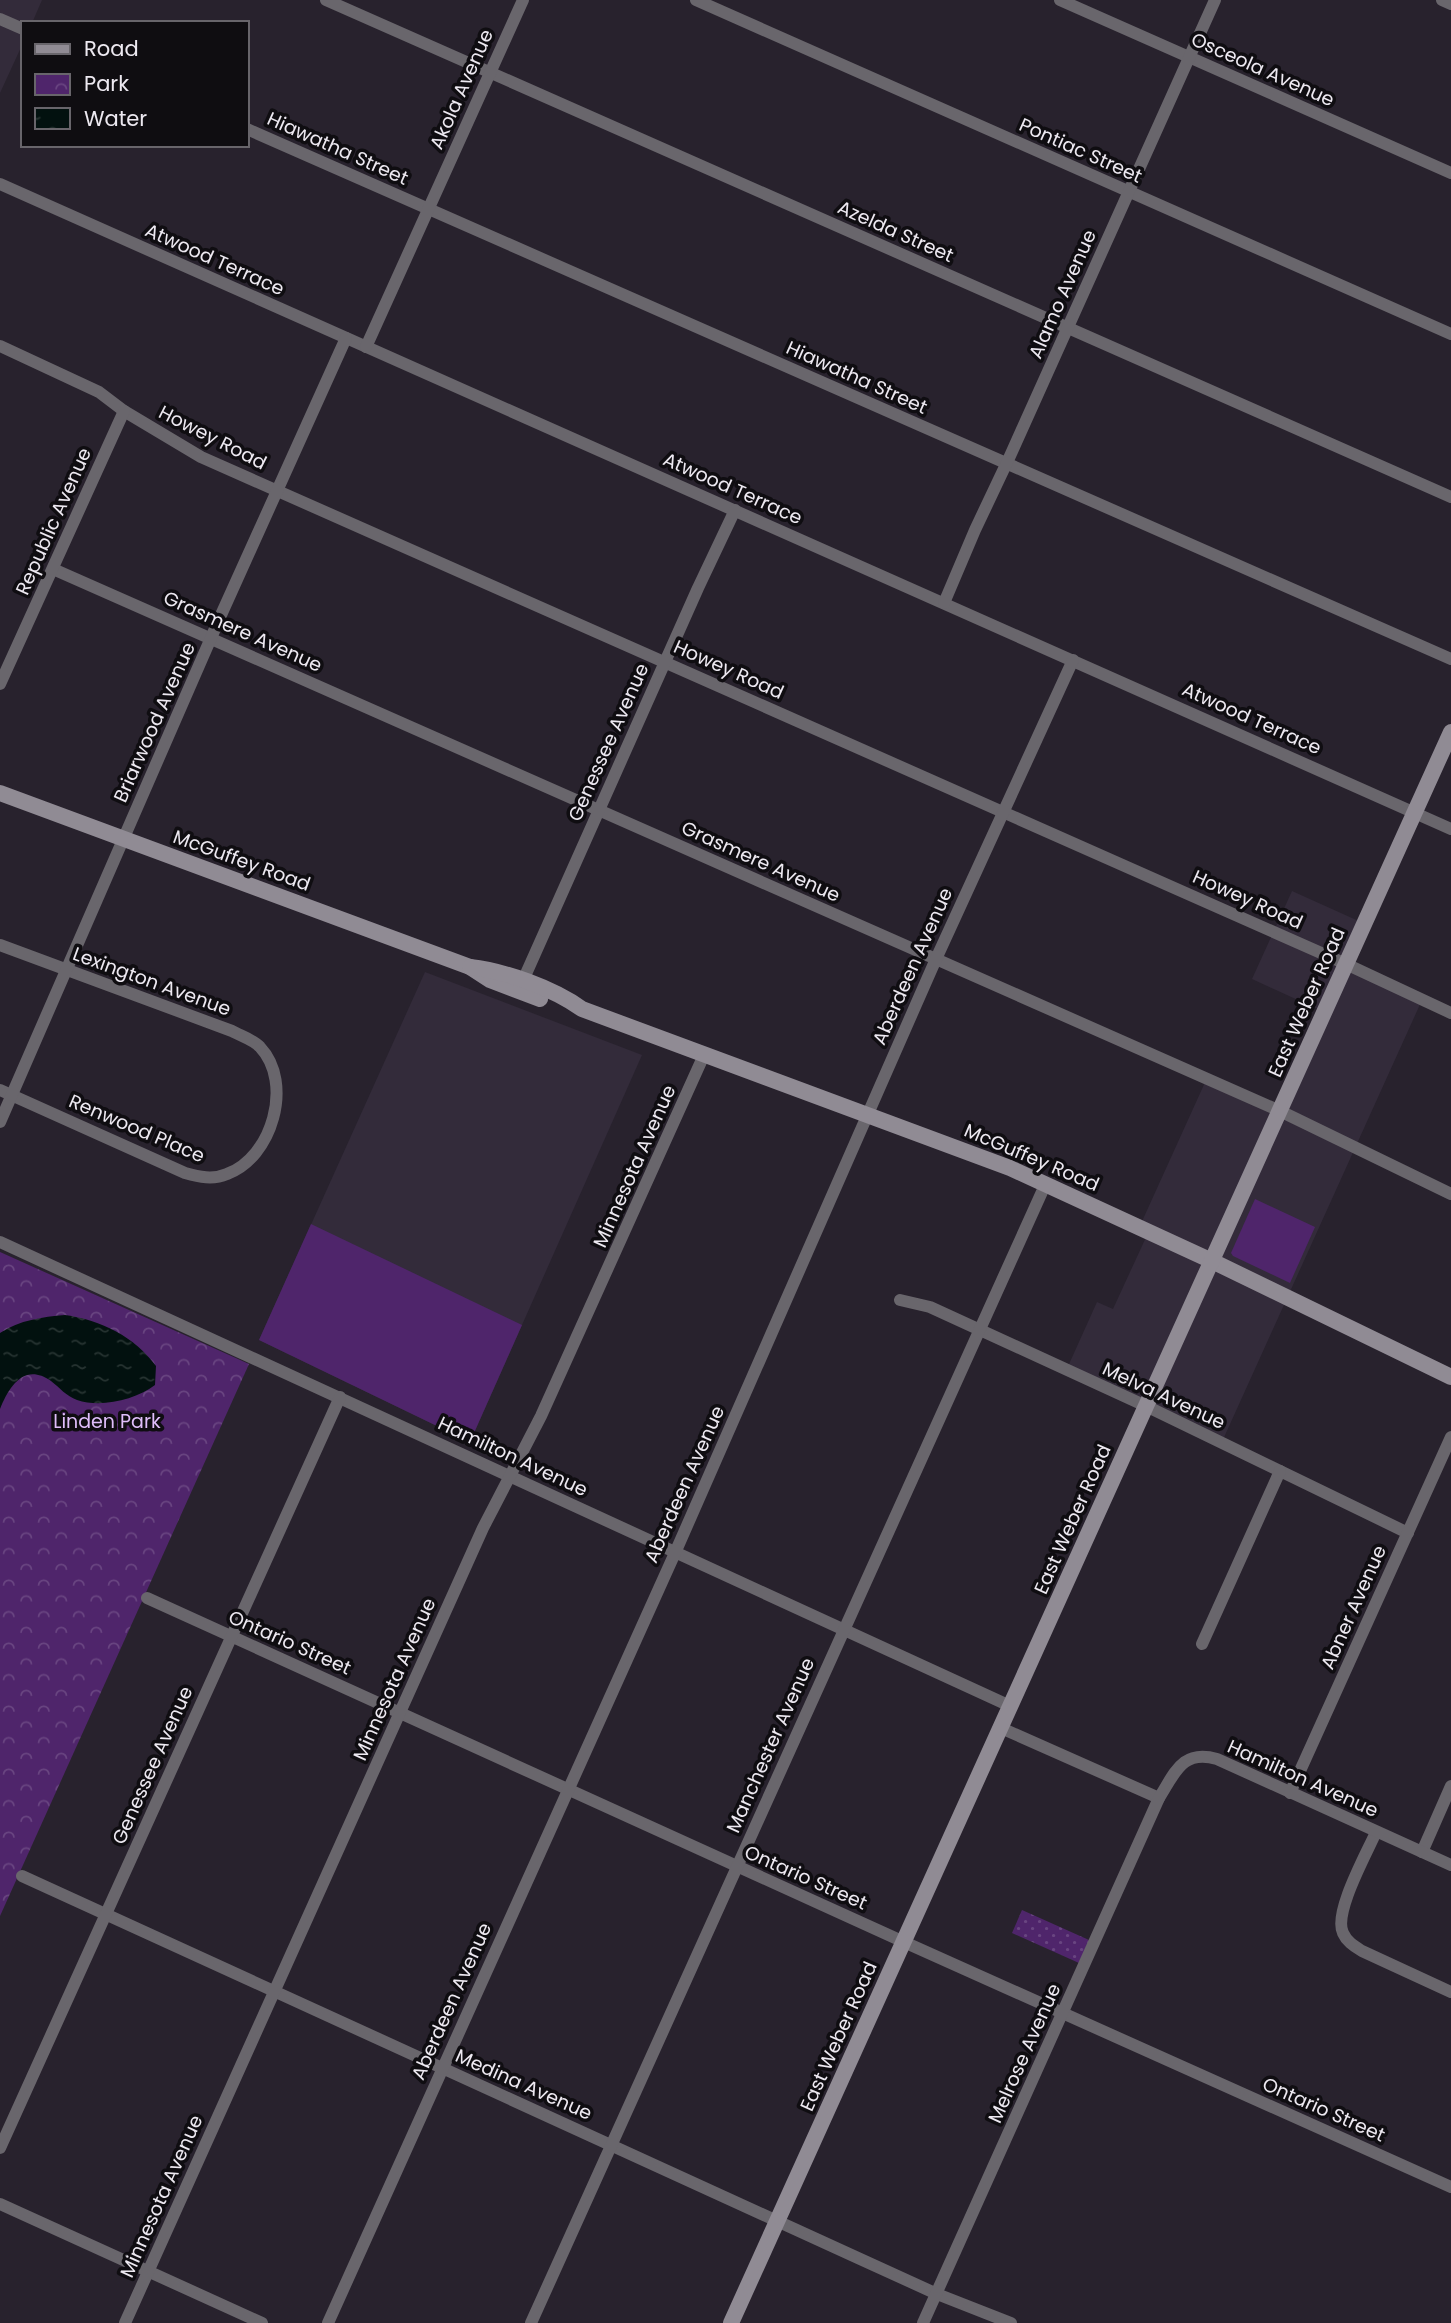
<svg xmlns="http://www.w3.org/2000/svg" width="1451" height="2323" font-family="Poppins,sans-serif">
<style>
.built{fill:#332b3a}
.grass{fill:#4f256b}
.park{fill:url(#park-crowns)}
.garden{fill:url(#garden-dots)}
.water{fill:url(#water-ripples)}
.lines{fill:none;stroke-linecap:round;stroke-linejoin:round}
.street{stroke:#69666c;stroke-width:12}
.secondary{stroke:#908b94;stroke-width:16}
.labels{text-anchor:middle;stroke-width:7;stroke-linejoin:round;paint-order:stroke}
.street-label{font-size:19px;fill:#ede9f1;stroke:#0f0d11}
.park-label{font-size:19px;fill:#e0befb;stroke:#0f0d11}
</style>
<defs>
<pattern id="park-crowns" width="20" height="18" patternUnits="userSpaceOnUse" patternTransform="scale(1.75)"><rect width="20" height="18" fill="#4f256b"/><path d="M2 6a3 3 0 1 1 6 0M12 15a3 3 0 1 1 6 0" fill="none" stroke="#694581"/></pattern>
<pattern id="garden-dots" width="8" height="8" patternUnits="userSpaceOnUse" patternTransform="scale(1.75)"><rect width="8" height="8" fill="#4f256b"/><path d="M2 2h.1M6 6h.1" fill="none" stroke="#694581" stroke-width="1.8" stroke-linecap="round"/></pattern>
<pattern id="water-ripples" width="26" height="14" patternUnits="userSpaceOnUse" patternTransform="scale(1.75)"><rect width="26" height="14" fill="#02110f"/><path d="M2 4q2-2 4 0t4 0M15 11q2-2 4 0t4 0" fill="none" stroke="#273432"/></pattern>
</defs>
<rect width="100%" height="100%" fill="#28222d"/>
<g class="built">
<path d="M0,0H42L32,23H23V43L0,93Z"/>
<path d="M1292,891L1363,923L1344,964L1422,1000L1221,1444L1065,1373L1097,1302L1113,1309L1148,1233L1139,1228L1207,1078L1279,1111L1324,1012L1252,979Z"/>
<path d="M425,972L642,1055L470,1442L259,1340Z"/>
</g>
<g class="grass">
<path d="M1255,1199L1315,1227L1290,1283L1233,1256L1231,1253Z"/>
<path d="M311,1224L522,1325L470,1442L259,1340Z"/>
</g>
<path class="park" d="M0,1252L249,1364L0,1916Z"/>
<path class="garden" d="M1022,1910L1089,1940L1079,1963L1012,1933Z"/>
<path class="water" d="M65,1315C101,1320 135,1337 156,1366L155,1385C135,1400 101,1408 77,1400C66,1396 60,1388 51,1381C24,1362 9,1387 0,1409V1333C20,1320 42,1317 65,1315Z"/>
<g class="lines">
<g class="street">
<path d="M326,0L1451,497"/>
<path d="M696,0L1451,334"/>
<path d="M1060,0L1451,173"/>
<path d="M1442,0L1451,4"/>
<path d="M0,19L23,29"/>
<path d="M247,129L1451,659"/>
<path d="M0,184L1451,829"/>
<path d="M0,346L99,392L124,411L201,457L1346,964L1451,1013"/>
<path d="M366,347L523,0"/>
<path d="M53,569L1280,1111L1451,1194"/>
<path d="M944,603L975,530L1010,456L1215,0"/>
<path d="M0,684L124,411"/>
<path d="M0,945L232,1031C241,1036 254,1040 260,1047C294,1083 272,1158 227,1174C213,1180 199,1177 185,1173L0,1090"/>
<path d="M521,985L698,588L735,510"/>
<path d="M0,1122L221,615L346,338"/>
<path d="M0,1242L1010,1706"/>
<path d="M900,1300L930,1307L1148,1407L1408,1533"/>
<path d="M147,1598L904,1942L1451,2187"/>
<path d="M1202,1644L1280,1471"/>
<path d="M1001,1728L1159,1798"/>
<path d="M1290,1793L1451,1437"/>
<path d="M1376,1832C1367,1853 1333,1913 1343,1933C1347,1942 1354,1946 1362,1951L1451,1992"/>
<path d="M1422,1852L1451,1786"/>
<path d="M22,1876L858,2258L937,2294L1011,2323"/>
<path d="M0,2148L340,1397"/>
<path d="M0,2204L262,2323"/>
<path d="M125,2323L483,1528L541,1416L704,1055"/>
<path d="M328,2323L675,1553L936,959L1073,660"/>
<path d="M531,2323L1046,1183"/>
<path d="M923,2323L1159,1798C1175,1773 1182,1749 1217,1759L1451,1865"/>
</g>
<g class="secondary">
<path d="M0,793L470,967L490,980L540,999"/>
<path d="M470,967C505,971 553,988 582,1009L1010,1168L1212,1261L1451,1377"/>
<path d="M731,2323L1451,732"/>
</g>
</g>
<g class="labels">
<g class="street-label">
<text transform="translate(1263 69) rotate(24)" y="7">Osceola Avenue</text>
<text transform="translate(461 89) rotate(-66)" y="7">Akola Avenue</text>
<text transform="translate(338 148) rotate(24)" y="7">Hiawatha Street</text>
<text transform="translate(1081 150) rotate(24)" y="7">Pontiac Street</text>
<text transform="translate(896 231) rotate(24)" y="7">Azelda Street</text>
<text transform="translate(215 259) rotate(24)" y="7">Atwood Terrace</text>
<text transform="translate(1062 294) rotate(-66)" y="7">Alamo Avenue</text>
<text transform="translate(857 377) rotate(24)" y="7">Hiawatha Street</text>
<text transform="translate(213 437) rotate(27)" y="7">Howey Road</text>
<text transform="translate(733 488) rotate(24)" y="7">Atwood Terrace</text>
<text transform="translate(53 521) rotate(-66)" y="7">Republic Avenue</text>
<text transform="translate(243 631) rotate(24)" y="7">Grasmere Avenue</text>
<text transform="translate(729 669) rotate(24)" y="7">Howey Road</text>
<text transform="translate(1252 718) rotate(24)" y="7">Atwood Terrace</text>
<text transform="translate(154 722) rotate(-66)" y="7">Briarwood Avenue</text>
<text transform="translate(608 742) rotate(-66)" y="7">Genessee Avenue</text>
<text transform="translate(242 860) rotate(20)" y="7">McGuffey Road</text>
<text transform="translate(761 861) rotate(24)" y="7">Grasmere Avenue</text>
<text transform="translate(1248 899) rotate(24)" y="7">Howey Road</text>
<text transform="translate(912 966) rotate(-66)" y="7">Aberdeen Avenue</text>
<text transform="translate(152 981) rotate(20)" y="7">Lexington Avenue</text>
<text transform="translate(1306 1002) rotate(-66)" y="7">East Weber Road</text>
<text transform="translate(137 1128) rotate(23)" y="7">Renwood Place</text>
<text transform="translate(1032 1157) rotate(23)" y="7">McGuffey Road</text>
<text transform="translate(634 1166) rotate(-66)" y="7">Minnesota Avenue</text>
<text transform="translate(1164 1395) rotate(25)" y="7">Melva Avenue</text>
<text transform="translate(513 1456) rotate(25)" y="7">Hamilton Avenue</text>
<text transform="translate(684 1484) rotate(-66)" y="7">Aberdeen Avenue</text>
<text transform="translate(1072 1519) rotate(-66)" y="7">East Weber Road</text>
<text transform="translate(1353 1607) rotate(-66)" y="7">Abner Avenue</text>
<text transform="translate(290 1642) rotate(24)" y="7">Ontario Street</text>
<text transform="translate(394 1679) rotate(-66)" y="7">Minnesota Avenue</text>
<text transform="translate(770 1745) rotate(-66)" y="7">Manchester Avenue</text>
<text transform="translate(152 1765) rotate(-66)" y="7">Genessee Avenue</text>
<text transform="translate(1303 1778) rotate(24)" y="7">Hamilton Avenue</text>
<text transform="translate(806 1877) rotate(24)" y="7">Ontario Street</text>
<text transform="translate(451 2001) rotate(-66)" y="7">Aberdeen Avenue</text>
<text transform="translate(838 2036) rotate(-66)" y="7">East Weber Road</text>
<text transform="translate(1024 2053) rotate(-66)" y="7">Melrose Avenue</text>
<text transform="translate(524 2084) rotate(24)" y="7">Medina Avenue</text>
<text transform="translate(1324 2109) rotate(24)" y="7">Ontario Street</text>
<text transform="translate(161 2196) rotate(-66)" y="7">Minnesota Avenue</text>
</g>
<g class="park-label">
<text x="107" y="1428">Linden Park</text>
</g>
</g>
<rect x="21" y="21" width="228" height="126" fill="#0f0d11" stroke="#68656b" stroke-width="2"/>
<rect x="35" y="44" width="35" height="10" fill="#908b94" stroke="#68656b" stroke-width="2"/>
<text x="84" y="56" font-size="21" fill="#ede9f1">Road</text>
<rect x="35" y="74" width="35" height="21" fill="url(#park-crowns)" stroke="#68656b" stroke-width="2"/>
<text x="84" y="91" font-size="21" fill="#ede9f1">Park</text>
<rect x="35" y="108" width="35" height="21" fill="url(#water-ripples)" stroke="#68656b" stroke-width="2"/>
<text x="84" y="126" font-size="21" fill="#ede9f1">Water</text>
</svg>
